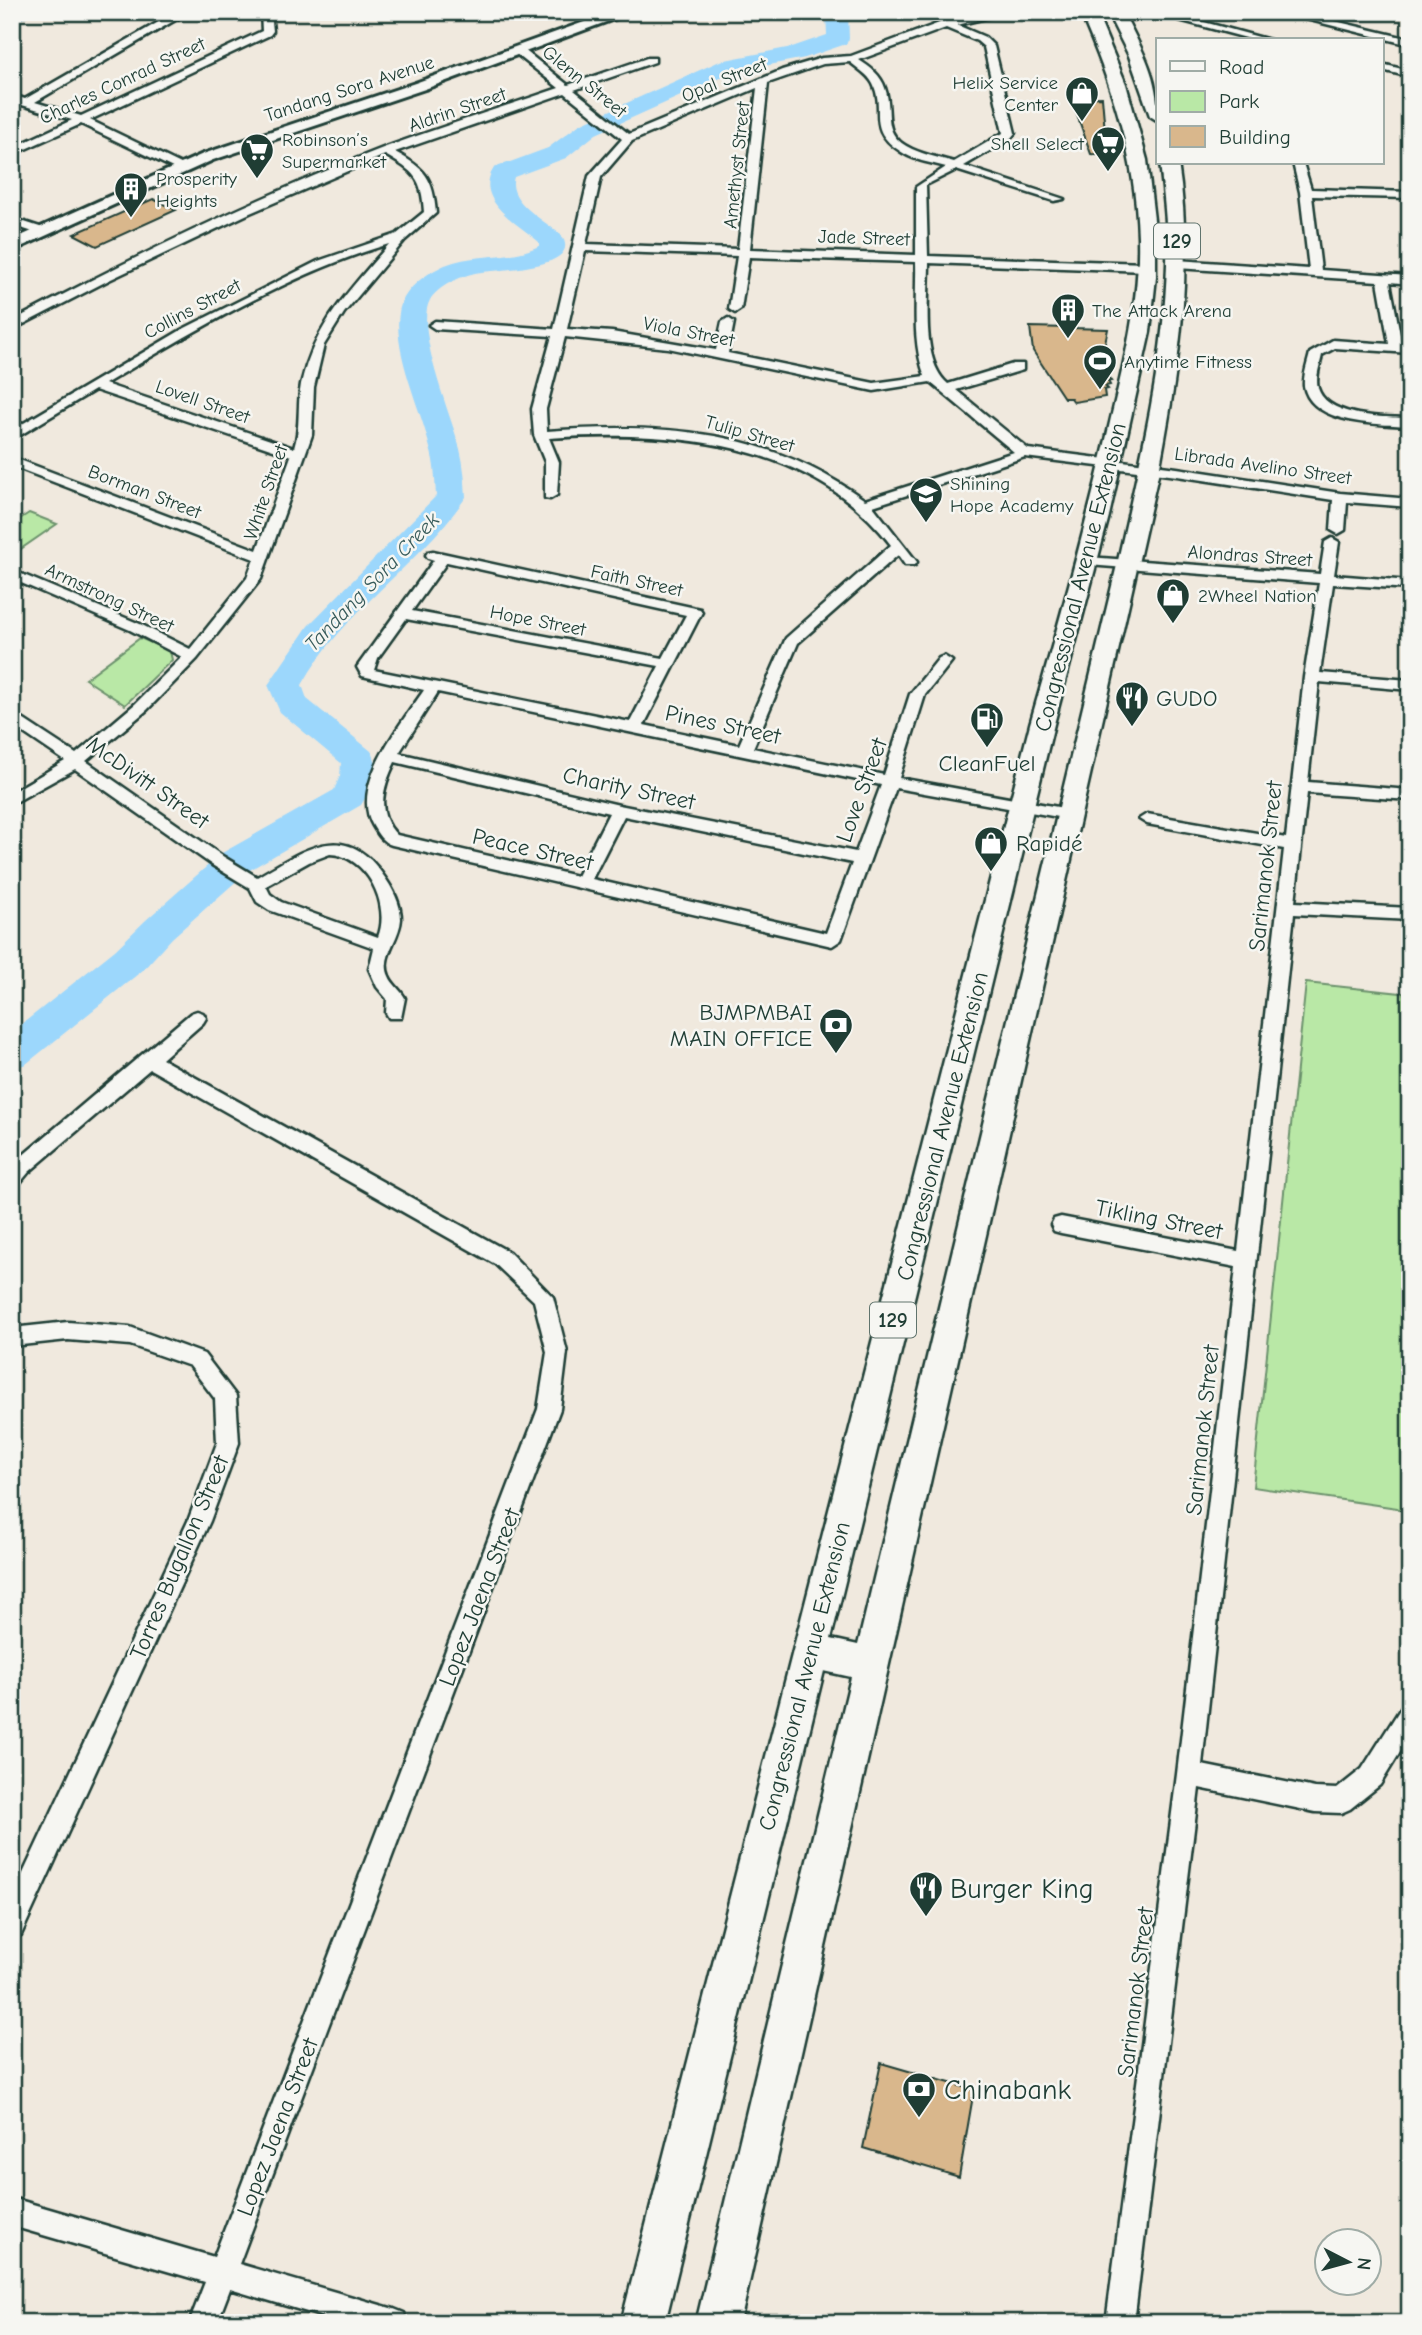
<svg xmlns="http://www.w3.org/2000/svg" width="1422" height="2335" font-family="'Comic Neue',sans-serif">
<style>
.green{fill:#b9e8a6;stroke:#6c926d;stroke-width:2}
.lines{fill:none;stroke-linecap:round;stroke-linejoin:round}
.river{fill:#9cd7fc;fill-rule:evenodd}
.building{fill:#d9b78c;stroke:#1f3d34;stroke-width:2}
.street-casing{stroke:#1f3d34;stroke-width:5}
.secondary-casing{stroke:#1f3d34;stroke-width:6}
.primary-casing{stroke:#1f3d34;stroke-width:5}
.street{fill:#f6f6f2;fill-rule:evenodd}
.secondary{fill:#f6f6f2;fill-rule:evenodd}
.primary{fill:#f6f6f2;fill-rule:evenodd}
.labels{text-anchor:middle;stroke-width:5;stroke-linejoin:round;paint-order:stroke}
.far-street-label{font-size:19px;fill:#1f3d34;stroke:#f6f6f2}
.far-poi-label{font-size:19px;fill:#1f3d34;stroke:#f6f6f2;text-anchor:start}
.shield{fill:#f6f6f2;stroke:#60746d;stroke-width:2}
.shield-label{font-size:21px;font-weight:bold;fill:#1f3d34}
.far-water-label{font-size:21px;font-style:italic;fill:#385c5c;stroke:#f6f6f2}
.street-label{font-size:23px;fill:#1f3d34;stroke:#f6f6f2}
.poi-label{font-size:23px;fill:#1f3d34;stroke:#f6f6f2;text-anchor:start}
.near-poi-label{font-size:28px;fill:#1f3d34;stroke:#f6f6f2;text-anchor:start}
</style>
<rect width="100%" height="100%" fill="#f0e9de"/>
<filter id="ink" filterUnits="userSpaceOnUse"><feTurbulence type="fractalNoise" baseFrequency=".0143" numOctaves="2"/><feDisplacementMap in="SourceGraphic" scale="14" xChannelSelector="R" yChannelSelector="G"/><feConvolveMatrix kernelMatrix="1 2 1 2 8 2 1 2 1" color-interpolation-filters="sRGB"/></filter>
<g filter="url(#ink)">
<g class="green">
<path d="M29,513L57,524L12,555V524Z"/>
<path d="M140,638L170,651L172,660L125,705L85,679Z"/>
<path d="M1306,983L1410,994V1516L1397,1508L1253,1487Z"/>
</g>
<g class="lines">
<g class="river">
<path d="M12,12H29L26,17L12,22Z"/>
<path d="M826,12H848L849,39L846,44L805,58L734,72L596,134L566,158L514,177C506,202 546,221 561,235C586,270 492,269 475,273C461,276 437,287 430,300C414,328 452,418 460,449C464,465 465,481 466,497C418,567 345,608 302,685L307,699L371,751C383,769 371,789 361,805L248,871L172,938L143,970L26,1064L12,1069V1032L115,950L146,920L222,853L334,790L340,776L341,763L280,712L268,685L308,626L436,496C435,479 435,464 430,448C421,409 393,353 399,313C402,290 425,274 445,265C475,253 510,260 539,246V242C519,224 472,200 494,168L548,148L580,124L720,61L792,47L827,35Z"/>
</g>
</g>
<g class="building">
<path d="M1102,97L1107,155L1091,154L1071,98Z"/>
<path d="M153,199L176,210L97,246L74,234Z"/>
<path d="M1030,327L1108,329L1100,365L1111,381H1108L1110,385L1105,386L1108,389L1104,390L1105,397L1074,402L1071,398H1064L1033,351Z"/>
<path d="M881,2063L974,2090L959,2177L863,2148Z"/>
</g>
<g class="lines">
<g class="street-casing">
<g id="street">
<path d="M176,12H189L35,102L81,116L262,31L261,12H271L273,31L270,35L90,120L185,166V170H177L81,124L12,155V148L72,120L12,102V95L25,99Z"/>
<path d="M990,12H1011L957,25L985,37L994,46L1015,133L1010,139L964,166L1064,199L1054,201L956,170L926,185L928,256L1146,263L1152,267L1146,271L929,263C929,298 920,361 948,384L1013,364H1023V370L956,390L1028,449L1177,468L1340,493L1410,499V507L1347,502L1345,530L1338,534L1331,530L1333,500L1177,476L1025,457L873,506L917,562L915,565H905L898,555L798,643L753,748L884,775L910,694L939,658L944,656L952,661L925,695L899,778L1069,809L1077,814L1075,818L1069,819L896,788L841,940L832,946L392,845C382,842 378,834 373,826C349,785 402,723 424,690L362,676L357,667L434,560L428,558L426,555L428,552L433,551L700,609L702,612L644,725L739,745L786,638L891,545C812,440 671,430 549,438L559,462L557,495L550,499L545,498V462L534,435L532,409L552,336L435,329L429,325L435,321L554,329L589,176L622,139L565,93L395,152C426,169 433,178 436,213L405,240L344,313L324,345L314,387L312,435L261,579L197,659L147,710L86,761L224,857L257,877C303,851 344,818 383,875C392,887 401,904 401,919C400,939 380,957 389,976C392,984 401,990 405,998L401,1018H389L386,1013L387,999L377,987L369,969L374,948L269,910L257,902L250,888L212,865L75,769L12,804V792L65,761L12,725V712L76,754L135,704L182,657L130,630L12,579V570L140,624L190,649L247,578L254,559L12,466V457L257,550L291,456L95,390L12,440V430L183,329L318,261L397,234L424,212C422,178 415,172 385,155L250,213L109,280L12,330V321C132,258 256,197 383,148C441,127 500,108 559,88L515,53V49H523L568,85L647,58H655V62L574,90L629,134L782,70L822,58L851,56L942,22ZM946,28L977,41L984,47L1003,133L954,162C940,158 925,155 912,149C879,134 894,112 885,88C881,75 870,67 859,60ZM850,62C858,69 868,74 873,84C886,111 865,128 900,151C912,160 931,163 946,167L916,187V255L750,249L768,83L823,64ZM757,88L738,249L586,244L601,177L632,141ZM389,244C350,290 315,324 301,384C297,405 301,427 294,448L105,384C193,332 290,273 389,244ZM585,251L737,256L729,309L735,313L741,309L749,257L916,262C917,300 911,341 925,376L874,383L728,353L734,322L728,318L722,322L716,350L612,332L567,329ZM565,337L668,348L874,391L930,382L1014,452L865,500C768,430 664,422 547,431L546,409ZM447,562L686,615L663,658L412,611ZM406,619L659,666L630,722L374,670L378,658ZM438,692L881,785L856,852L619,805L399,753ZM395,762L609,813L577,876L397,835C375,813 383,787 395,762ZM624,816L852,863L826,933L592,879ZM330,854C367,855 391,905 378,937L281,902L270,894L266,886L309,862Z"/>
<path d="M1149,12H1167L1270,40H1254Z"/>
<path d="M1278,12H1297L1410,39V45Z"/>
<path d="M1382,64L1410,71V77L1382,70Z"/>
<path d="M1293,163H1303L1311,189L1410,192V198L1312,196L1321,270L1410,276V284L1390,282L1402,345H1410V353L1335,348L1322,355C1320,365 1315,378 1318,388C1327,418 1385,417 1410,418V426C1380,424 1311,425 1304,386C1303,375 1308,363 1310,353L1333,340L1389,344L1378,281L1177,268L1171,264L1177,260L1309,269L1300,192Z"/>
<path d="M12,218L46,229L48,231L42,235L12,225Z"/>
<path d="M1332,538L1339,542L1334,575L1410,581V589L1333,584L1320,673L1410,680V690L1319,682L1308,782L1410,790V800L1307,793L1295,902L1410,908V920L1294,914L1202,1765L1315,1788L1337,1789L1362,1769L1402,1706L1410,1703V1736L1380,1785L1350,1809L1341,1813L1315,1812L1199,1788L1134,2323H1106L1177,1774L1236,1267L1061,1233L1054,1231L1051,1225L1054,1219L1061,1217L1238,1251L1284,849L1147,824L1139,819L1147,814L1286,838L1304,677L1319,583L1088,565L1081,561L1088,557L1320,574L1325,542Z"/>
<path d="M197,1011L203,1013L206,1018L203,1023L162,1059L509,1252L553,1297L567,1352L560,1409L239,2264L394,2309L404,2313L408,2323H344L230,2289L217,2323H189L205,2282L12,2226V2198L214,2257L538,1409L547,1352L534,1301L495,1264L150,1069L29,1172L19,1184L12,1186V1165L15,1162L191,1013Z"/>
<path d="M68,1322L130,1327L204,1354L236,1396L239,1443L210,1521L21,1935L12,1939V1897L188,1521L217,1443L215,1399L190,1366L130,1345L68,1340L12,1346V1328Z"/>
</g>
</g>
<g class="secondary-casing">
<path id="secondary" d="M612,12H633L425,89L213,160L12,251V240L203,154L415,83Z"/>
</g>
<g class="primary-casing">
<g id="primary">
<path d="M1080,12H1096L1126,84L1147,160L1156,237V277L1150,332L1109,516L1054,724L831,1639L858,1645L1117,565C1139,466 1164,366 1167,264C1168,230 1164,197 1160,163H1178C1194,265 1179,365 1160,466L740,2323H696L851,1677L824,1671L665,2323H621L1030,724C1058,627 1085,530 1108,431C1123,367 1140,304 1138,237C1136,158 1112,84 1080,12Z"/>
<path d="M1107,12H1123C1143,52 1158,75 1158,121L1150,116L1129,56Z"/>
</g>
</g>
<use href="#street" class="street"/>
<use href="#secondary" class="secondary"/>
<use href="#primary" class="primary"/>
</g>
</g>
<defs>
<g id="shop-pin" transform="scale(1.75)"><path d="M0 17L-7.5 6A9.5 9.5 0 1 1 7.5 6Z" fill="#1f3d34" stroke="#f6f6f2"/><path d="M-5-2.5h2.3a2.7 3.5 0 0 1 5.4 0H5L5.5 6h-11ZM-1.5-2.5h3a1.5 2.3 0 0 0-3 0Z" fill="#fff"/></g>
<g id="supermarket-pin" transform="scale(1.75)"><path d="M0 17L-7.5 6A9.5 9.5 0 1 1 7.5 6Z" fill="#1f3d34" stroke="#f6f6f2"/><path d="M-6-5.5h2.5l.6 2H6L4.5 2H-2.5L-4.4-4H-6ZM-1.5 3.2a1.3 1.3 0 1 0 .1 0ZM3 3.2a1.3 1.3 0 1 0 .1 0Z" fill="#fff"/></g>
<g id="building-pin" transform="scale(1.75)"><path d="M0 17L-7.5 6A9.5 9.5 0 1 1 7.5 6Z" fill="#1f3d34" stroke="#f6f6f2"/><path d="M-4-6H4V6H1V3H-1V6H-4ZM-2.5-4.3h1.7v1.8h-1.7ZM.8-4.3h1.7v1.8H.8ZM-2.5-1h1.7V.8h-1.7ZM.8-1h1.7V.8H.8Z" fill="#fff"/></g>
<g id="stadium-pin" transform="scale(1.75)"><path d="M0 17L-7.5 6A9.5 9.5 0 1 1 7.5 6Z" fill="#1f3d34" stroke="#f6f6f2"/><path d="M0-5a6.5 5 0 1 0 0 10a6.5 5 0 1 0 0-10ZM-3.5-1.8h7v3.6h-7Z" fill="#fff"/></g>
<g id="school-pin" transform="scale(1.75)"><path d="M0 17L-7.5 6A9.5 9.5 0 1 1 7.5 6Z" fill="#1f3d34" stroke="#f6f6f2"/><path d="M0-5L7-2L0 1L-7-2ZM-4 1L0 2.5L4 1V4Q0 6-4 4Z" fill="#fff"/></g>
<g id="restaurant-pin" transform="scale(1.75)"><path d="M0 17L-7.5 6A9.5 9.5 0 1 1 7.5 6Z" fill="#1f3d34" stroke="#f6f6f2"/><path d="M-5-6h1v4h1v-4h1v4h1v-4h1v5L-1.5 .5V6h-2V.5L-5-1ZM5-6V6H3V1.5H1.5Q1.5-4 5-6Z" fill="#fff"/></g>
<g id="fuel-pin" transform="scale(1.75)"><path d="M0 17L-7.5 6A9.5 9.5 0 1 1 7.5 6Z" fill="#1f3d34" stroke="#f6f6f2"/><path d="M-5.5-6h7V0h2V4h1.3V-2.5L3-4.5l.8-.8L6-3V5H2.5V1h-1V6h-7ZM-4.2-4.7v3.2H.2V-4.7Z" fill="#fff"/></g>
<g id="bank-pin" transform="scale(1.75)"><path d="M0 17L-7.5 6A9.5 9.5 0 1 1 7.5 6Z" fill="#1f3d34" stroke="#f6f6f2"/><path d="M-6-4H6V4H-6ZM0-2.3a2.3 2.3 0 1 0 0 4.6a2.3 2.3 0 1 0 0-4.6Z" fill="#fff"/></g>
</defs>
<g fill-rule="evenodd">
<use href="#shop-pin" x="1082" y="93"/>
<use href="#supermarket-pin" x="1108" y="143"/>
<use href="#supermarket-pin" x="257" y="150"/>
<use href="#building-pin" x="131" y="189"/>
<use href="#building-pin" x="1068" y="310"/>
<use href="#stadium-pin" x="1100" y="361"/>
<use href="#school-pin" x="926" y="494"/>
<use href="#shop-pin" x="1173" y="595"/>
<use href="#restaurant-pin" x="1132" y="698"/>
<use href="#fuel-pin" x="987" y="719"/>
<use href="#shop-pin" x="991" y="843"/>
<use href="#bank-pin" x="836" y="1025"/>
<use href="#restaurant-pin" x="926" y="1888"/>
<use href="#bank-pin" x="919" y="2089"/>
</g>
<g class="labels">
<g class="far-street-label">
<text transform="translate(724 79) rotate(-22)" y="7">Opal Street</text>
<text transform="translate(122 80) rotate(-25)" y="7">Charles Conrad Street</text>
<text transform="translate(585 81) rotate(39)" y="7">Glenn Street</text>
<text transform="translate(349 88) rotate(-18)" y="7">Tandang Sora Avenue</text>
<text transform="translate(457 109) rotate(-19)" y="7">Aldrin Street</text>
<text transform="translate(736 165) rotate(-84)" y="7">Amethyst Street</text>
<text transform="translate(864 237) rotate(2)" y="7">Jade Street</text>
<text transform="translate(192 308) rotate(-28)" y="7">Collins Street</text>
<text transform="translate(689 331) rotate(11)" y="7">Viola Street</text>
<text transform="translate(203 401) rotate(19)" y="7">Lovell Street</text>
<text transform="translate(750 433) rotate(16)" y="7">Tulip Street</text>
<text transform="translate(1263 465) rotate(8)" y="7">Librada Avelino Street</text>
<text transform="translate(145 491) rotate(21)" y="7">Borman Street</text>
<text transform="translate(265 492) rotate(-71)" y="7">White Street</text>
<text transform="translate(1250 555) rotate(4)" y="7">Alondras Street</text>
<text transform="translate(637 580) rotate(12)" y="7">Faith Street</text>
<text transform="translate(110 597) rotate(25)" y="7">Armstrong Street</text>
<text transform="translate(538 620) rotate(11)" y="7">Hope Street</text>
</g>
<g class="far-poi-label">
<text x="1058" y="89" text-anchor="end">Helix Service<tspan x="1058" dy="22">Center</tspan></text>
<text x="282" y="146">Robinson’s<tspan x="282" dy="22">Supermarket</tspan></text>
<text x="1084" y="150" text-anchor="end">Shell Select</text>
<text x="156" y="185">Prosperity<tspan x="156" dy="22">Heights</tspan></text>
<text x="1092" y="317">The Attack Arena</text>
<text x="1124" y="368">Anytime Fitness</text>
<text x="950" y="490">Shining<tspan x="950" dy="22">Hope Academy</tspan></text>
<text x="1198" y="602">2Wheel Nation</text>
</g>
<g class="shield">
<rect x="1154" y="223.5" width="46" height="35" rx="5"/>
<rect x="870" y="1302.5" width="46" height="35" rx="5"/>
</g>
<g class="shield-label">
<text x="1177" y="248">129</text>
<text x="893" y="1327">129</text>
</g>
<g class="far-water-label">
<text transform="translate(372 582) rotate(-46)" y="7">Tandang Sora Creek</text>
</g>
<g class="street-label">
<text transform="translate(1080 577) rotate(-76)" y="8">Congressional Avenue Extension</text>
<text transform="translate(723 724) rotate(12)" y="8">Pines Street</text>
<text transform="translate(148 782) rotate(35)" y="8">McDivitt Street</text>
<text transform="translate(629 788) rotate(12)" y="8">Charity Street</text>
<text transform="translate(861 790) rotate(-70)" y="8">Love Street</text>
<text transform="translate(533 849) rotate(13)" y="8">Peace Street</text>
<text transform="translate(1265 866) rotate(-84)" y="8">Sarimanok Street</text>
<text transform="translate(942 1126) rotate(-76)" y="8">Congressional Avenue Extension</text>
<text transform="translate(1159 1219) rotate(11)" y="8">Tikling Street</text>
<text transform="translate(1202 1430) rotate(-84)" y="8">Sarimanok Street</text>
<text transform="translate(179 1557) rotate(-67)" y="8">Torres Bugallon Street</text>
<text transform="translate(479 1597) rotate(-69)" y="8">Lopez Jaena Street</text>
<text transform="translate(804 1676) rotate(-76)" y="8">Congressional Avenue Extension</text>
<text transform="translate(1135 1992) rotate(-83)" y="8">Sarimanok Street</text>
<text transform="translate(277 2127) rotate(-69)" y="8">Lopez Jaena Street</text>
</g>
<g class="poi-label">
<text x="1156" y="706">GUDO</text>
<text x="987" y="771" text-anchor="middle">CleanFuel</text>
<text x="1016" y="851">Rapidé</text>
<text x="812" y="1020" text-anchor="end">BJMPMBAI<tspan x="812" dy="26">MAIN OFFICE</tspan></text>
</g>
<g class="near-poi-label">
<text x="950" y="1898">Burger King</text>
<text x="944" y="2099">Chinabank</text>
</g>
</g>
<rect width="1422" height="2335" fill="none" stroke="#f6f6f2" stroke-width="42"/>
<rect x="21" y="21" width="1380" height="2293" fill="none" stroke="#1f3d34" stroke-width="2.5" filter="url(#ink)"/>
<rect x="1156" y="38" width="228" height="126" fill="#f6f6f2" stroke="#a0aca6" stroke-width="2"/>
<rect x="1170" y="61" width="35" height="10" fill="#f6f6f2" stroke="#a0aca6" stroke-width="2"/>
<text x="1219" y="74" font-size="21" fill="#1f3d34">Road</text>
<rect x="1170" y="91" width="35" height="21" fill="#b9e8a6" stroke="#a0aca6" stroke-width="2"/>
<text x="1219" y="108" font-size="21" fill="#1f3d34">Park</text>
<rect x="1170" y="126" width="35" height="21" fill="#d9b78c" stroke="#a0aca6" stroke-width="2"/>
<text x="1219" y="144" font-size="21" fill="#1f3d34">Building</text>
<g transform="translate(1348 2262) rotate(96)"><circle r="33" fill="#f6f6f2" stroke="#a0aca6" stroke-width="2"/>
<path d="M0-5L12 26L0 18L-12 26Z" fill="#1f3d34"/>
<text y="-10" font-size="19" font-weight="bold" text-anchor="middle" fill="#1f3d34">N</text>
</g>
</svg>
